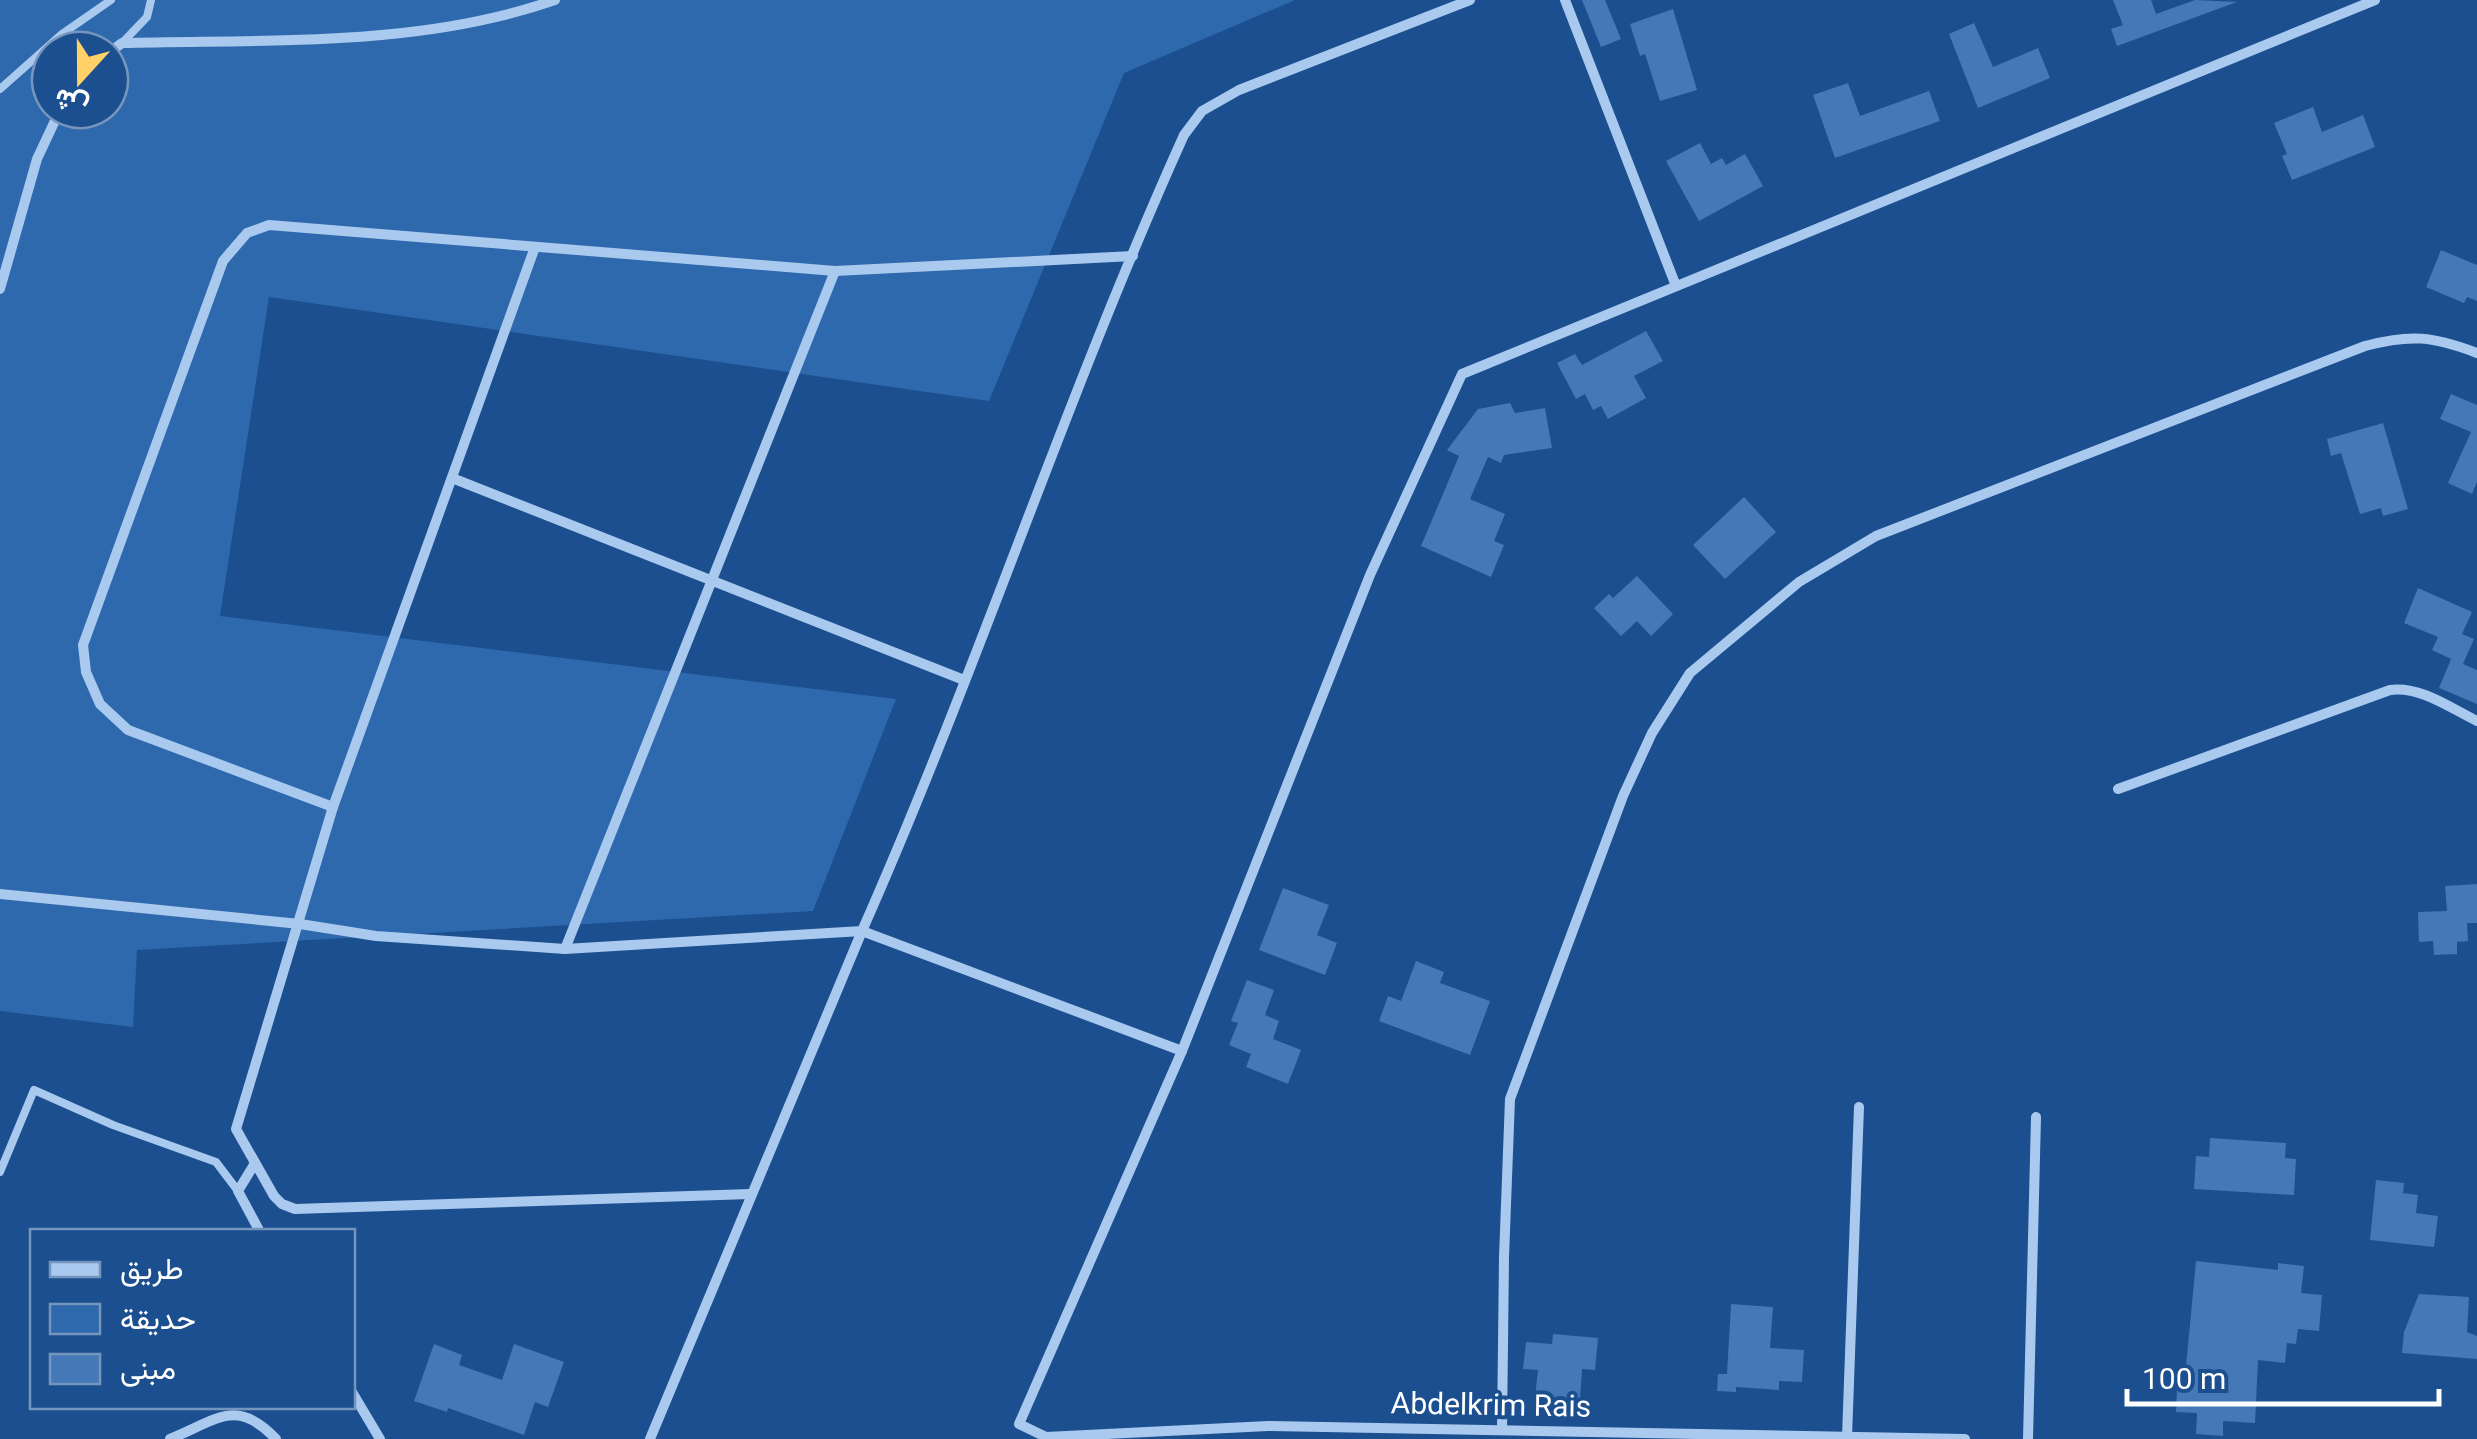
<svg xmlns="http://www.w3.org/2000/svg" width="2477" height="1439" font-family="Roboto,Vazirmatn,sans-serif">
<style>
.green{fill:#2e69ad;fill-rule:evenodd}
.building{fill:#4478b7}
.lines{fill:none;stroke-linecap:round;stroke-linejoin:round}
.lane{stroke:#a9c9ee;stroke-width:8}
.street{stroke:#a9c9ee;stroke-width:10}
.labels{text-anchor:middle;stroke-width:8;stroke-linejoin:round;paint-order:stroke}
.street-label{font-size:30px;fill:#fff;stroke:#1b4f8f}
</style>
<rect width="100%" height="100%" fill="#1b4f8f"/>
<path class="green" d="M0,0H1295L1124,73L989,401L269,297L220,616L896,699L813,911L137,950L133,1027L0,1011ZM50,50H110V110H50Z"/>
<g class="building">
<path d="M1582,0H1605L1621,39L1601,47Z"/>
<path d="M2113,0H2151L2156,14L2195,0L2237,2L2117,46L2111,29L2123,25Z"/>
<path d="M1673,9L1697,90L1660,101L1645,54L1640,56L1630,24Z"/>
<path d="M1974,23L1993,67L2038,48L2050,78L1978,108L1949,34Z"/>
<path d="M1848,83L1860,116L1929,91L1940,121L1835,158L1813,95Z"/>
<path d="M2313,107L2322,132L2363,115L2375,147L2292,180L2282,156L2287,154L2274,123Z"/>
<path d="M1700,143L1711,164L1722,158L1726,165L1745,154L1763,186L1699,221L1666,161Z"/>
<path d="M2441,250L2477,265V301L2467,297L2464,303L2426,287Z"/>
<path d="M1646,331L1663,361L1634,376L1646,398L1608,419L1601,406L1593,410L1585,394L1576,399L1557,363L1575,354L1582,365Z"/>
<path d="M2451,394L2477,405V482L2472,494L2448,483L2471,432L2440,419Z"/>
<path d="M1510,403L1515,413L1545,408L1552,448L1504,455L1501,463L1488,457L1470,499L1505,514L1494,541L1504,545L1491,577L1421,546L1459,456L1447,450L1478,409Z"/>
<path d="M2383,423L2408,509L2383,516L2381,508L2360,514L2341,453L2331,456L2327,439Z"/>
<path d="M1744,497L1776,532L1725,579L1693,545Z"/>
<path d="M1637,576L1673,614L1651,636L1637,621L1621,636L1594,608L1609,594L1613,598Z"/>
<path d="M2418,588L2472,612L2462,634L2474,639L2463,664L2477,670V704L2439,688L2451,659L2432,650L2438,637L2404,623Z"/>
<path d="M2477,884V923H2467L2468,941L2457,942V954L2434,955L2433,941L2419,942L2418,912L2447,911L2445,886Z"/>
<path d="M1283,888L1329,905L1317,935L1337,943L1325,975L1259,950Z"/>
<path d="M1416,961L1444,972L1440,983L1490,1001L1470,1055L1379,1021L1388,996L1401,1001Z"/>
<path d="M1247,980L1274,990L1265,1015L1279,1021L1273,1039L1301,1050L1288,1084L1246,1067L1251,1054L1229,1045L1238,1023L1231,1021Z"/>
<path d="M2210,1138L2286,1143L2285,1158L2296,1159L2294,1195L2194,1189L2196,1156L2209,1157Z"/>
<path d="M2376,1180L2404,1183L2403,1193L2418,1195L2416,1213L2438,1216L2434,1247L2370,1240Z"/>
<path d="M2196,1261L2278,1270V1263L2304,1266L2301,1293L2322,1295L2319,1331L2298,1329L2296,1344L2287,1343L2285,1363L2258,1360L2255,1423L2223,1421V1436L2196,1434L2197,1413L2176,1412L2178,1366H2186Z"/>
<path d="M2419,1294L2469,1297L2467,1332L2477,1336V1359L2402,1353L2404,1332Z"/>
<path d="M1731,1304L1773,1307L1770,1348L1804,1350L1802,1382L1779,1381V1390L1736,1387V1392L1717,1391L1718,1374H1727Z"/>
<path d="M1553,1334L1598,1338L1595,1370L1582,1369L1580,1400L1535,1396L1538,1370L1523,1369L1526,1342L1552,1344Z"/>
<path d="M434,1344L462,1355L459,1365L502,1380L514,1344L564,1362L548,1407L535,1402L524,1435L448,1408L447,1412L414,1401Z"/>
</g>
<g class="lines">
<g class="lane">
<path d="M122,43L147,17L151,0"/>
<path d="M0,89L62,34L111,0"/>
<path d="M0,1172L34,1090L113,1125L216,1162L238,1191"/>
</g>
<g class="street">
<path d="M1565,0L1676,286"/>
<path d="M110,52L122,43C266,39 417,48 555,0"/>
<path d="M535,247L333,807L236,1129L274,1196L282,1204L295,1209L750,1194"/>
<path d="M0,289L37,159L60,110"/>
<path d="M452,478L964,680"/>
<path d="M2118,789L2390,690C2421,686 2450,708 2477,721"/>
<path d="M333,807L128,730L100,704L86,672L83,645L223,261L247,233L269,225L835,271L1133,256"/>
<path d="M0,894L300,924L376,936L565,949L862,931C978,669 1066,396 1184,135L1202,111L1239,90L1470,0"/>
<path d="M565,949L835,271"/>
<path d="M255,1163L238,1191L260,1232"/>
<path d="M352,1392L380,1439"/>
<path d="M1502,1430L1504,1257L1510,1099L1623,796L1652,733L1690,673L1799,582L1876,536L2365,346C2410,334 2433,336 2477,353"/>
<path d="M1847,1437L1859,1107"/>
<path d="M170,1439C217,1420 236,1397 276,1439"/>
<path d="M650,1439L862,931L1182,1051"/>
<path d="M1965,1439L1268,1426L1046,1437L1019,1424L1182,1051L1370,575L1462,374L2375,0"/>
<path d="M2028,1439L2036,1117"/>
</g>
</g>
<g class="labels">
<g class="street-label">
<text transform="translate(1491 1405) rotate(1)" y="10">Abdelkrim Rais</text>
</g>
</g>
<rect x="30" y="1229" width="325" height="180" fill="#1b4f8f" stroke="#7695bc" stroke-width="2.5"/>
<rect x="50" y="1262" width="50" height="15" fill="#a9c9ee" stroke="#7695bc" stroke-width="2.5"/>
<text x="120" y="1279" font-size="30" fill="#ffffff">طريق</text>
<rect x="50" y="1304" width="50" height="30" fill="#2e69ad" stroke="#7695bc" stroke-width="2.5"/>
<text x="120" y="1329" font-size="30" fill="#ffffff">حديقة</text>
<rect x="50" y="1354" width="50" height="30" fill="#4478b7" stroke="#7695bc" stroke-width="2.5"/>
<text x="120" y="1379" font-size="30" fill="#ffffff">مبنى</text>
<g transform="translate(80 80) rotate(201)"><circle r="48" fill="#1b4f8f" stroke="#7695bc" stroke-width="2.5"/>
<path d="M0-8L18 38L0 25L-18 38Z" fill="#ffd166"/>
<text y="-15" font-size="28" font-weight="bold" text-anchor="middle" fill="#ffffff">ش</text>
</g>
<path d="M2127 1389v15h312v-15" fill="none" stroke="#ffffff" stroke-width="5"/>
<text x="2142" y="1389" font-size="30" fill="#ffffff" stroke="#1b4f8f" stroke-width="8" paint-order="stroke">100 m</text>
</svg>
